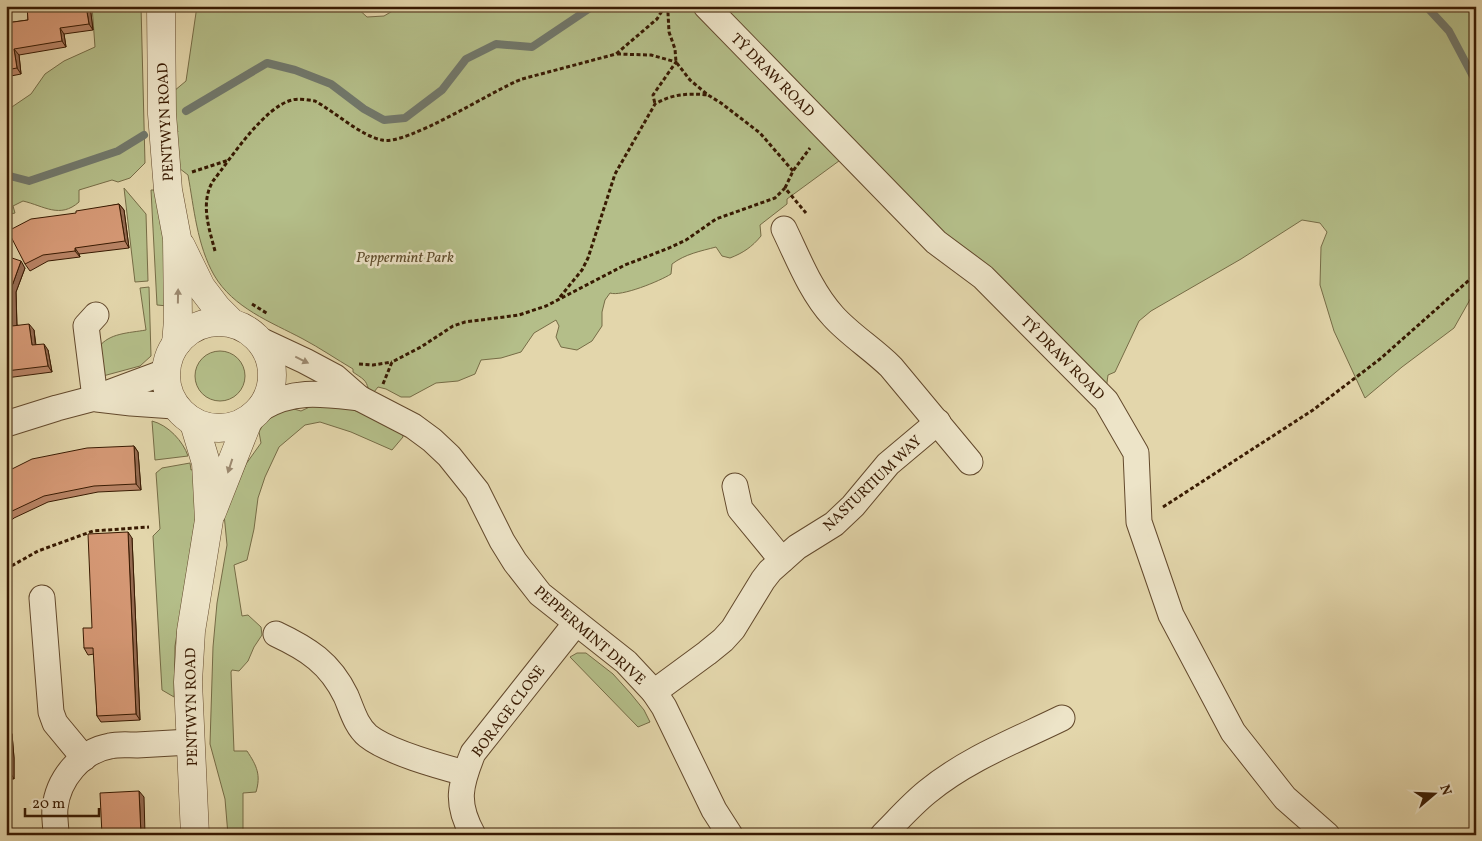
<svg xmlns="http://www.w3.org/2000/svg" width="1482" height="841" font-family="Vollkorn,serif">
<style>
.green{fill:#b4be89;stroke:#766c46}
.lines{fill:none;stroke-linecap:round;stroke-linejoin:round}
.stream{stroke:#71786c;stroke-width:8}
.minor-casing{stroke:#63492c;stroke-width:27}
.tertiary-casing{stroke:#63492c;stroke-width:29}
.path{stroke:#381a02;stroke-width:3;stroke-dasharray:4 2.5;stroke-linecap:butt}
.minor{stroke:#ede4c8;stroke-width:25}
.tertiary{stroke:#ede4c8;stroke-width:28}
.wall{fill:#b98466;stroke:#381a02}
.shaded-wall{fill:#966c53;stroke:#381a02}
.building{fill:#d79a77;stroke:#381a02}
.oneway{fill:#9c896f}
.labels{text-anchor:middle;stroke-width:5;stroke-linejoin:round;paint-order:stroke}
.street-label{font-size:15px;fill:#381a02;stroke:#ede4c8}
.park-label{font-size:15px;font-style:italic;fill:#5d4b2a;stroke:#ede4c8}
</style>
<rect width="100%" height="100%" fill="#e3d6ab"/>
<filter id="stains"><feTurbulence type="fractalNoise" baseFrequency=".004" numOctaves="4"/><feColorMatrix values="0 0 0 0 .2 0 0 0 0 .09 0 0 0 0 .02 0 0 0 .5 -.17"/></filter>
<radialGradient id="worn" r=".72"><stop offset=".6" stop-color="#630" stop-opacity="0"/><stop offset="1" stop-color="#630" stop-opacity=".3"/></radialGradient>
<g class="green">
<path d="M92,6H141L145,163L130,178L118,182L112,180L79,190V202C60,219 44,206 23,201L13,206L15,213L6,215V111L31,94L45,74L64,61L95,47Z"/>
<path d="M197,6H355L367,17L384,16L401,6H1476V289L1454,328L1402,367L1365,398L1334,331L1320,285L1321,247L1327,232L1320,223L1302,220L1241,259L1151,311L1139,321L1115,372L1108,375L1105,397L843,158L787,199V204L760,225L761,236C752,247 743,253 730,258L722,256L716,247C701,251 685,254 672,264L671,274C660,281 621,297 610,293L605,300L602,312V326L592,341L577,350L561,347L556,337L559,326L556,320L534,333L521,352L501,358L481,360L475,374L458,381L436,383L410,397H401L386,389L378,387L374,392C366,390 369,385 364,380C361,377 357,375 353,372V369C336,359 320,348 303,339C271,322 233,308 214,275C197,245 194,208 188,175L175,165V140L178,131L170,123L168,96L186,81Z"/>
<path d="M124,188L146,214L148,281L135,282Z"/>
<path d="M151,190H155L168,263V306L157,305Z"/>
<path d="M149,287L151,356L140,366L103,376L99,347C109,333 129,333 146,330L140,288Z"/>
<circle cx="220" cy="376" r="25"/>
<path d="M316,404L325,407L339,408L354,406L401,426L403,437L392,450L351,432L320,422L305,425L279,447L265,477L258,498L254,529L247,560L234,565L242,616L248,615L261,627L262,635L254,647L248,661L239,671L232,670L231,672L234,751H247C257,766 261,775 256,792L243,793V835H228L225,799L210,744L213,647L217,603L227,545L224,514L246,464L261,443L259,432L266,419L287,407L301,411Z"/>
<path d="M152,421C168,425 183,441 188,456L155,460Z"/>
<path d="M190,463L191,470L197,468L198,503L175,646L174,697L162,690L153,536L160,529L156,473L162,468Z"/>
<path d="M577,653H586L613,674L631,694L644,710L650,722L638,727L570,657Z"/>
</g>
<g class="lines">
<g class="stream">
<path d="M1426,6L1449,31L1476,82"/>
<path d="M186,111L267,63L295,70L331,84L364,109L384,120L405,118L442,90L466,59L496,44L532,47L593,6"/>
<path d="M6,175L29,181L118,151L144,135"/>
</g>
<g class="minor-casing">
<g id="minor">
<path d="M706,6L936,242L983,277L1106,401L1136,453L1139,522L1171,615L1233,732L1285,798L1327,835"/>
<path d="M784,229C798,258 811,292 833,316C850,335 873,349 891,367L970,462"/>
<path d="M258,339L305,361L335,377L359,398L413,426L432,440L449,456L477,491L502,541L515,562L540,594L626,662L654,692L664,707L714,810L730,835"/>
<path d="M95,398L86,326L96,315"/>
<path d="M97,399L131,403L174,406"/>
<path d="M262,408C294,389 323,394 359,398"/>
<path d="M6,424L57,408L95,398L165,372"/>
<path d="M735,486L740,509L782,560"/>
<path d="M42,598L51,712L55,723L84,758"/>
<path d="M276,634C308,649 330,663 346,696C352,710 356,726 368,736C388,752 439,766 465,773"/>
<path d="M654,692L707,653L723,640L733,629L763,580L770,571L797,547L834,524L853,506L888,464L938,422"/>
<path d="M56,835C56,826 54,817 55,808C58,779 81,751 110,746C118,744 128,745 137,745C155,744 172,743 190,742"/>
<path d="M473,835C455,803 460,785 473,753L576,623"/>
<path d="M883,835C898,820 911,805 927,792C967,759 1017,740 1062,718"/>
</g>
</g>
<g class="tertiary-casing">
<g id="tertiary">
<path d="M161,6L162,114L168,190L177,238L178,320L176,344"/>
<path d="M181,246L201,287L217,308L232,323"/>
<circle cx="219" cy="375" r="53"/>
<path d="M194,423L206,463L209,520L191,631L188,682L195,835"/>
<path d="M212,512L248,421"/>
</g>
</g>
<g class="path">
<path d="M670,6L668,13L669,32L675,49L676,62L690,80L708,95L721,103L760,133L793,171"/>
<path d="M617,54L651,55L676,62L653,95L655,104"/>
<path d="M192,172L229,160"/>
<path d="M785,188L793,171L810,148"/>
<path d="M215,251C209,228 200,203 213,181C231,158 264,107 292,100C299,98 308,100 315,101C335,112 361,136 382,140C407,146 493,90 522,79L616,54L657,19L665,6"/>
<path d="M560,297L582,270L588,258L615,174L655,104C672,94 688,93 708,95"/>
<path d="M252,304L268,314"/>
<path d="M359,364L373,365L392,362"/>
<path d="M383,384L392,362L421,347L453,326L465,322L519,315L546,306L625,265L669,248L686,240L716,219L775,198L785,188L806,213"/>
<path d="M1163,507L1313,410L1380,359L1476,274"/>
<path d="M6,569L38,551L93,531L149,527"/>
</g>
<use href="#minor" class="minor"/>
<use href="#tertiary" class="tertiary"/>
</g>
<g class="wall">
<path d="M27,6H90L93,30L64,34L66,47L19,55L21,74L6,77V23L28,20Z"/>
<path d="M119,204L124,210L129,248L79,254L80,257L48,261L30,271L25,264L76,213Z"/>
<path d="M6,256L25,268L16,292L17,325L34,330L36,345L48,350L52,372L6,378Z"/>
<path d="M134,446L138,452L141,490L98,492L48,502L14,518L6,525V472Z"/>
<path d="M132,538L140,720L101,722L97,716L94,654L88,655L84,648Z"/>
<path d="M6,728H8L12,734L14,758V779H6Z"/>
</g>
<g class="shaded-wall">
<path d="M86,6H90L93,30L89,24Z"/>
<path d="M60,28L64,34L66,47L62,41Z"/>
<path d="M14,49L19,55L21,74L17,68Z"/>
<path d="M119,204L124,210L129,248L125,241Z"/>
<path d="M75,248L79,254L80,257L75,251Z"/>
<path d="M21,261L25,268L16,292L17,332L12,326V286Z"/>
<path d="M29,324L34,330L36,352L32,345Z"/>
<path d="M44,344L48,350L52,372L48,366Z"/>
<path d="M134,446L138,452L141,490L136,484Z"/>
<path d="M128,532L132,538L140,720L136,714Z"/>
<path d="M8,728L12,734L14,758V779L10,772Z"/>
<path d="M139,791L144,797L145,835H141Z"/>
</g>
<g class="building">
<path d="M27,6H86L89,24L60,28L62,41L14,49L17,68L6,70V23L28,20Z"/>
<path d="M119,204L125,241L75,248V251L43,255L25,264L8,231L31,219L76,213V211Z"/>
<path d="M6,256L21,261L12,286V326L29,324L32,345L44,344L48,366L6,371Z"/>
<path d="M134,446L136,484L94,486L44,496L10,512L6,515V472L32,459L87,448Z"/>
<path d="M128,532L136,714L97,716L93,648H84L83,628H92L88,534Z"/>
<path d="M6,728H8L10,752V772H6Z"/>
<path d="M139,791L141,835H102L100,793Z"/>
</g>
<defs><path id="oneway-solid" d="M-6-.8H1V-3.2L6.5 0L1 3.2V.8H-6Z" transform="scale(1.25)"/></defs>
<g class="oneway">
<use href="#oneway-solid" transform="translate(178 296) rotate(-89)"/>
<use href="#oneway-solid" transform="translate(302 360) rotate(26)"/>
<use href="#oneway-solid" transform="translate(230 466) rotate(108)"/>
</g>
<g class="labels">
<g class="street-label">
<text transform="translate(773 75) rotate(45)" y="5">TŶ DRAW ROAD</text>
<text transform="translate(165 122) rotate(-93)" y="5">PENTWYN ROAD</text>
<text transform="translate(1063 358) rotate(45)" y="5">TŶ DRAW ROAD</text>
<text transform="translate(872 483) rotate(-44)" y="5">NASTURTIUM WAY</text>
<text transform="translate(590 635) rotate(41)" y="5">PEPPERMINT DRIVE</text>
<text transform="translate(191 707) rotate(-91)" y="5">PENTWYN ROAD</text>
<text transform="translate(508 711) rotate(-53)" y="5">BORAGE CLOSE</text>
</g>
<g class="park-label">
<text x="405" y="262">Peppermint Park</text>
</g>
</g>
<rect width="1482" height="841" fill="none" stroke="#e3d6ab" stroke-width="25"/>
<rect x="8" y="8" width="1467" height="826" fill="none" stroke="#381a02" stroke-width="2.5"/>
<rect x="12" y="12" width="1457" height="816" fill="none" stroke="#381a02"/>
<g transform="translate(1434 794) rotate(71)" stroke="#ede4c8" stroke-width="4" paint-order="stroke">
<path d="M0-4L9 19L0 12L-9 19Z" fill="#381a02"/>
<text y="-8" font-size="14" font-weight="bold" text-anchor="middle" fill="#381a02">N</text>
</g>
<path d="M25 808v8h74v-8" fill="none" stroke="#381a02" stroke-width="2.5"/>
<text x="32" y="808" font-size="15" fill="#381a02" stroke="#ede4c8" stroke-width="4" paint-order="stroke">20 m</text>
<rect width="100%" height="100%" filter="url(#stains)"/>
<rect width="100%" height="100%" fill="url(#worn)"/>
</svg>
